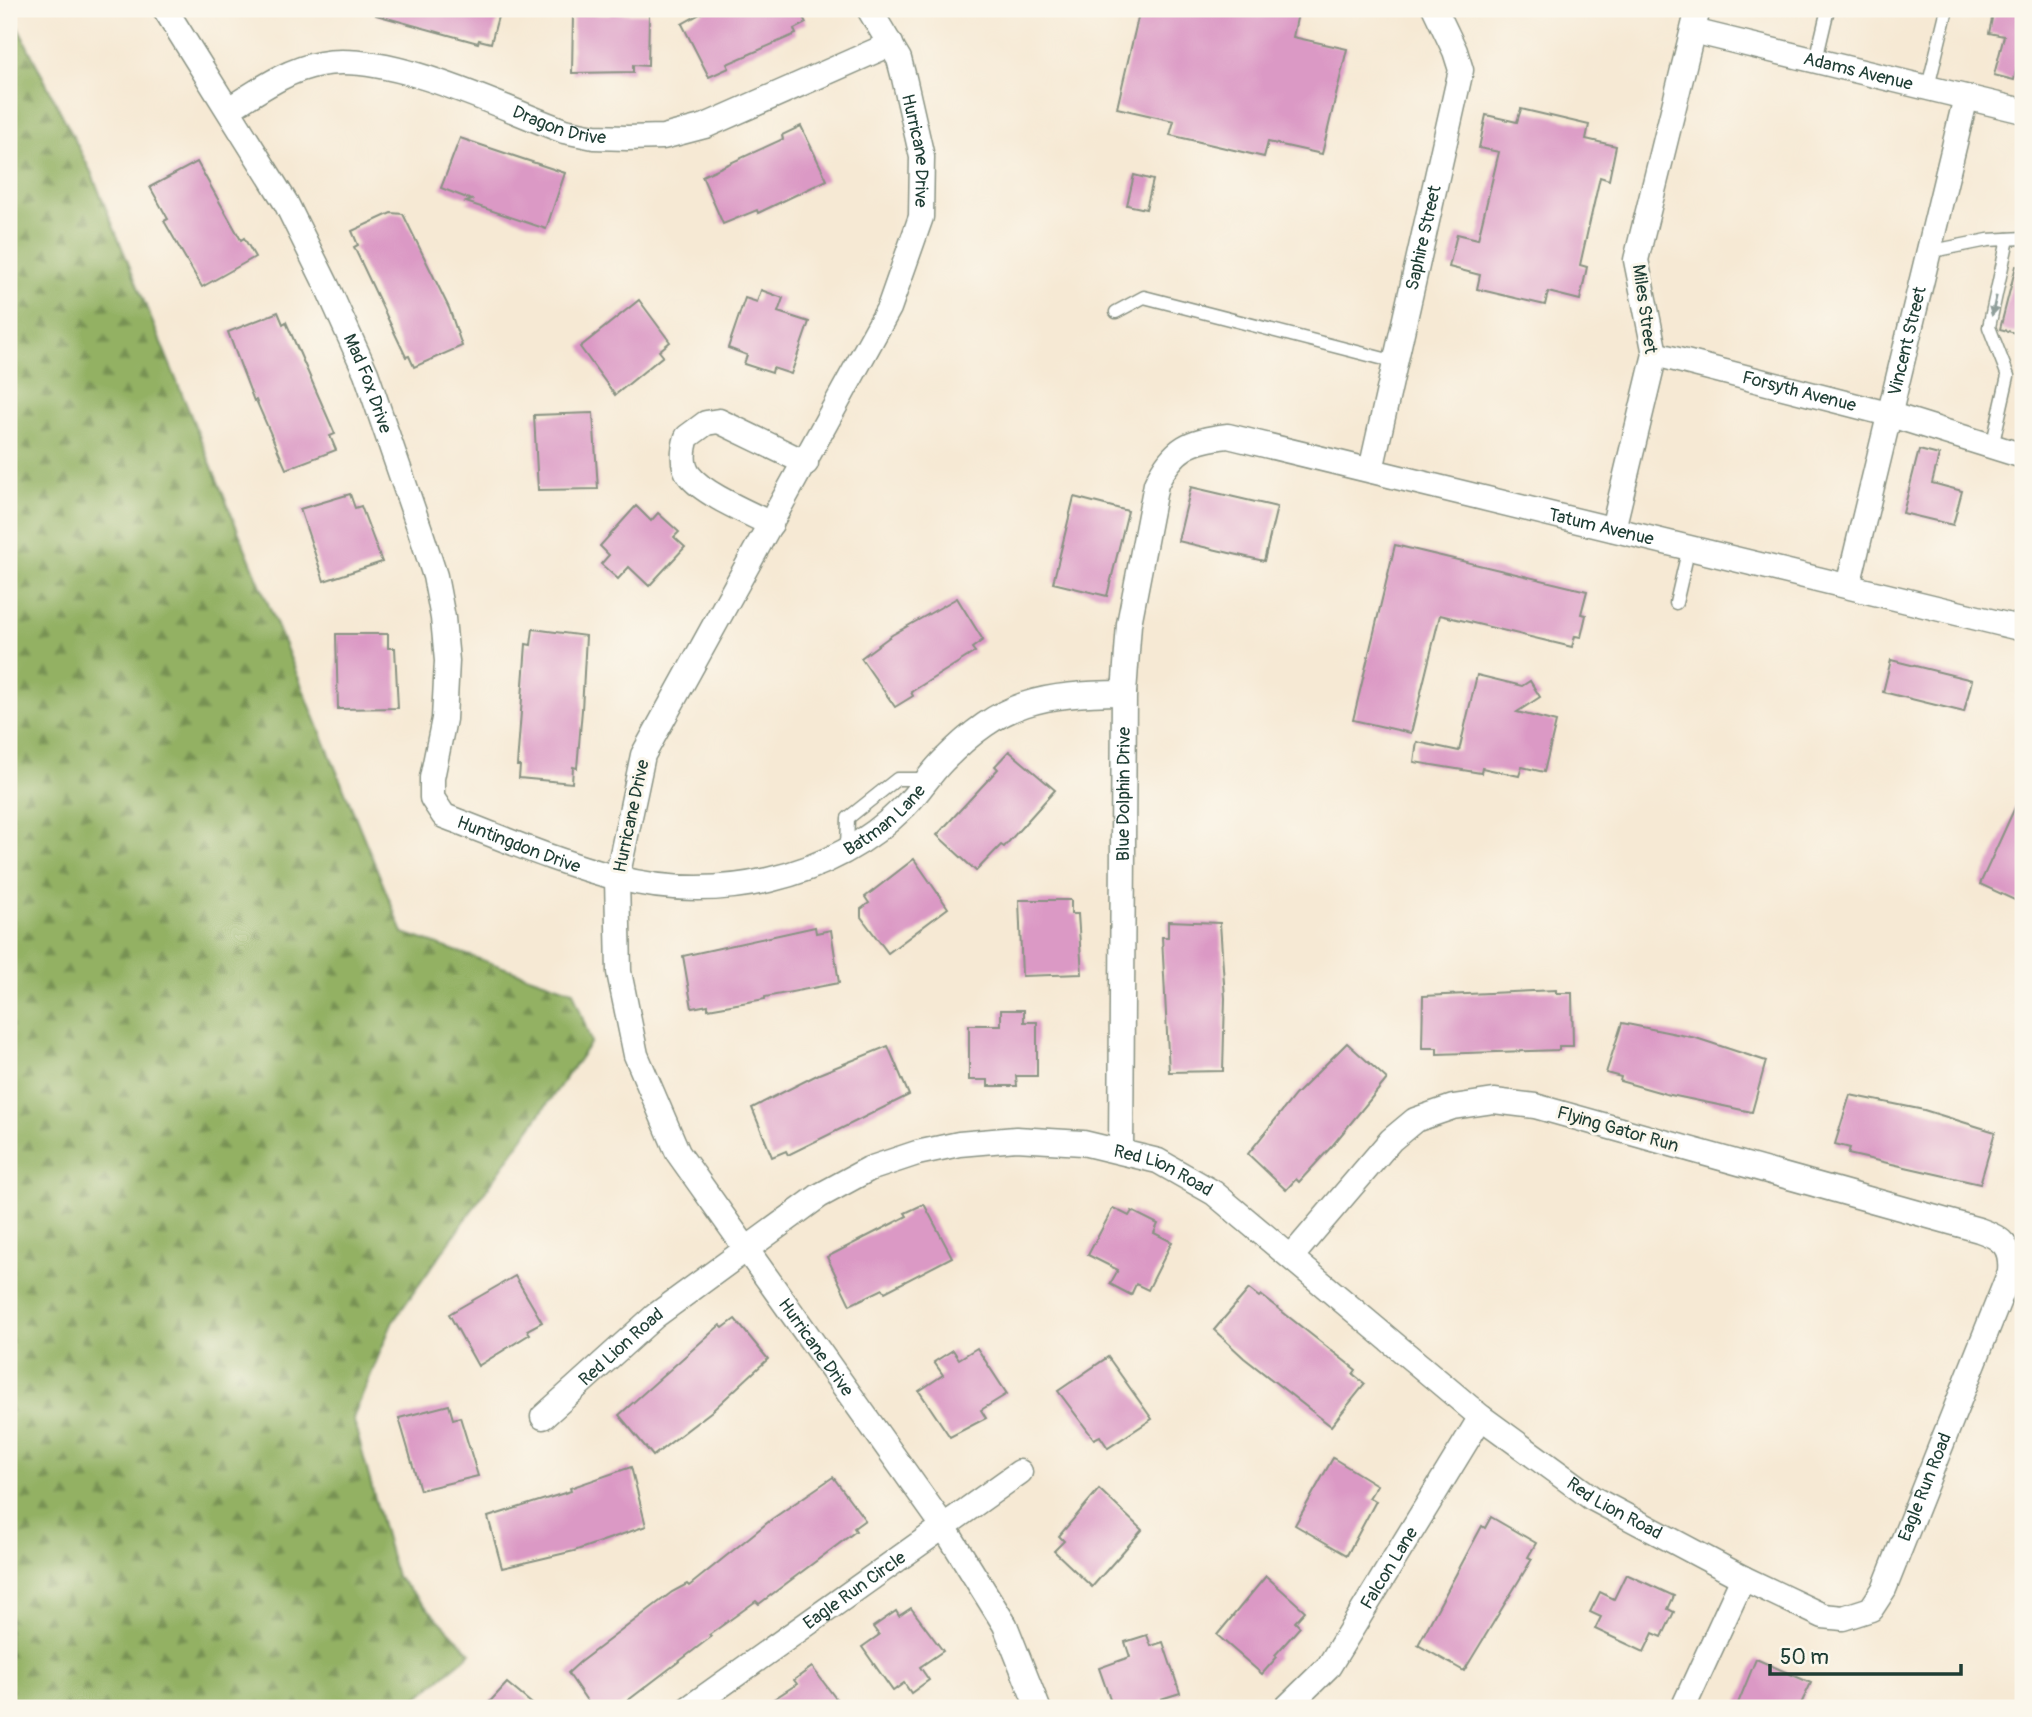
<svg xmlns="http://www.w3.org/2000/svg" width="2032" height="1717" font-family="Pangolin,sans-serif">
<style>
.forest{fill:url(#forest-firs);stroke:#59774c;stroke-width:2}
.building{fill:#db99c5}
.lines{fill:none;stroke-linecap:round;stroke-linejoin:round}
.service-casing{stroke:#8a9384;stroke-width:15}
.minor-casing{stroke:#8a9384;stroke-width:27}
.service{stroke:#fff;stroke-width:12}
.minor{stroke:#fff;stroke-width:24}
.oneway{fill:#8f9e9a}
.labels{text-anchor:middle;stroke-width:6;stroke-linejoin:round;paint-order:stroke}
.street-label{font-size:18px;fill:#1f3d34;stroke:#fbf7ec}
</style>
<defs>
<pattern id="forest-firs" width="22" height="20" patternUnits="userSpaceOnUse" patternTransform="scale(1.75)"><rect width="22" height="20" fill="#93b164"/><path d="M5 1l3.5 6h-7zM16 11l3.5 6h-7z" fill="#779153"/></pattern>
</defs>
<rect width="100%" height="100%" fill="#fbf7ec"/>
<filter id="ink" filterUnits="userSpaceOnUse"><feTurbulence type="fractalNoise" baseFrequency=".0143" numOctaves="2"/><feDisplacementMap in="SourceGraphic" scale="14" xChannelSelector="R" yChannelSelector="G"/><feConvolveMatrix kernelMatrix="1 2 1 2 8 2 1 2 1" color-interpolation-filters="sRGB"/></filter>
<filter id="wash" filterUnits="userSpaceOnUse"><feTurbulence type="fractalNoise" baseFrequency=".00686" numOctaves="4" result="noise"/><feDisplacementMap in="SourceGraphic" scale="28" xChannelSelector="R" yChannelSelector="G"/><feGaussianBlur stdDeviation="1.57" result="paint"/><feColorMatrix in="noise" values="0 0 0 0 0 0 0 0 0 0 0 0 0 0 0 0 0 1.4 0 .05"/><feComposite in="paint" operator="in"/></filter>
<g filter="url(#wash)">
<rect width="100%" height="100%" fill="#f6e9d4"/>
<path class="forest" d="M9,10L91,172L403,933L573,991L591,1042L392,1323L353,1418L396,1576L471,1653L405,1708H9Z"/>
<g id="blocks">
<g class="building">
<path d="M377,9H500L491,43L479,40L478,43L376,15Z"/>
<path d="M709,9H799L806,23L794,29L796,34L727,64L729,68L709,77L682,24Z"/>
<path d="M1140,9H1299L1293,37L1347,49L1322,154L1268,142L1264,157L1170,135L1174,121L1117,108Z"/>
<path d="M1994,9H2023V54L2020,53L2014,80L1994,75L2004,36L1989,33Z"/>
<path d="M610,13L649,14L648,66L633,65V72L572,73L573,14L610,15Z"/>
<path d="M1521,109L1589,125L1586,139L1616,146L1609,180L1600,177L1580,265L1587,267L1580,300L1548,292L1545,305L1477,289L1480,275L1449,267L1457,234L1478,239L1499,152L1479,148L1486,115L1517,122Z"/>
<path d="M801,126L827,180L758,213L757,210L723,224L702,176L783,139L782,135Z"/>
<path d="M460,138L565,173L546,229L466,202L472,200L441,188Z"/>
<path d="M197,162L241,240L244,238L255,257L202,287L164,221L168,219L150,187Z"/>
<path d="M1134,175L1153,180L1146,209L1127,205Z"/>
<path d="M391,213L403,214L449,308L462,346L414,367L409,356L406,357L354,247L358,245L352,231Z"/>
<path d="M2016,266L2023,267V335L2000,329Z"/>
<path d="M761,290L783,298L778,312L809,322L791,374L773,368L772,373L744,364L747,355L728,348L745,298L757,302Z"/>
<path d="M639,300L670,342L659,351L663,356L615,395L580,347Z"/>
<path d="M278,312L283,324L286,322L335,434L330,436L336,450L286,469L256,400L254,401L228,332Z"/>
<path d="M593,413L598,489L538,490L534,415Z"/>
<path d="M1919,450L1939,455L1932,483L1962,491L1953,525L1903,513Z"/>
<path d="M1191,487L1277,507L1264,561L1178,541Z"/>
<path d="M350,494L355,508L361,506L382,562L324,581L300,509Z"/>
<path d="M1074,497L1128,511L1107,596L1053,583Z"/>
<path d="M636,506L651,521L658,513L679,532L674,537L685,547L649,586L629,567L618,579L601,564L609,555L600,546Z"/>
<path d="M1395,545L1587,591L1581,614L1586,615L1581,637L1575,636L1572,647L1440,615L1411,733L1353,720Z"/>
<path d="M957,598L983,640L972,648L975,652L911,692L913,696L895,707L861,658L892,635Z"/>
<path d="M533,629L586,636L582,710L577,768L573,767L572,783L519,778L520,766H517L526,644L531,645Z"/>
<path d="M336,634H388V648H395L398,708L338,709Z"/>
<path d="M1891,660L1972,680L1964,712L1883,692Z"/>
<path d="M1477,675L1522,686L1530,681L1540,697L1517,712L1556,722L1544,772L1522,767L1519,776L1482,768L1481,773L1414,762L1417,742L1459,751Z"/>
<path d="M1009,751L1055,790L1004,847L1001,845L976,871L937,835L998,769L995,766Z"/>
<path d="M2023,790V904L1980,884Z"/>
<path d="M914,859L948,908L888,953L861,917V909L869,903L865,897Z"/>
<path d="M1019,900H1071V914H1078L1082,974L1022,976Z"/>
<path d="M1168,921L1220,923L1225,998L1223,1071L1169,1072L1162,937H1168Z"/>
<path d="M815,927L816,933L831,930L839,983L765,997V999L708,1009V1005L692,1008L683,956Z"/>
<path d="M1556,990V993H1572L1573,1046H1559V1050L1437,1054V1048H1422L1423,996Z"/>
<path d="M1001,1010H1024V1022H1037V1076H1016L1017,1086H988V1080H969V1025H1001Z"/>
<path d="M1622,1023L1696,1038L1766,1061L1752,1112L1666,1094L1620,1081L1621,1077L1606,1073Z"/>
<path d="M1347,1043L1387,1079L1332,1146L1299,1182L1296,1179L1286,1190L1248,1154L1295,1095Z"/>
<path d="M888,1046L909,1095L788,1155L786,1151L772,1157L752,1108L819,1074Z"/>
<path d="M1850,1095L1924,1110L1995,1132L1980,1184L1848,1154L1850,1148L1835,1144Z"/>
<path d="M924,1204L952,1257L885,1292L883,1289L850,1305L827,1257L907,1216L905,1213Z"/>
<path d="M1113,1208L1129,1216L1132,1211L1158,1224L1154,1233L1172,1242L1148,1290L1136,1284L1131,1295L1110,1284L1118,1270L1088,1255Z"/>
<path d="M515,1276L542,1322L527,1330L530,1334L478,1366L449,1314Z"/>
<path d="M1249,1289L1259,1297L1261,1295L1356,1370L1353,1374L1365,1384L1331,1426L1244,1358L1214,1330Z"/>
<path d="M735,1319L768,1359L712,1411L653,1456L619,1415L720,1325L723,1328Z"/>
<path d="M977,1348L1007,1394L981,1410L986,1418L950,1437L919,1391L943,1375L934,1362L953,1350L959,1359Z"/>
<path d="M1108,1357L1152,1419L1108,1448L1100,1436L1094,1439L1058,1391Z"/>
<path d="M449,1405L453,1419L460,1417L478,1476L420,1490L399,1418Z"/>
<path d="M1333,1458L1377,1485L1369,1498L1376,1501L1347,1555L1295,1525Z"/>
<path d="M631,1467L646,1526L574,1551L502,1568L488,1517L571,1491L570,1488Z"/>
<path d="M833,1477L865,1520L854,1528L856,1531L759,1604L756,1601L709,1635L711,1637L618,1708H592L568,1673L580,1662L672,1592L687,1584L689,1586L772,1519Z"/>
<path d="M1099,1489L1142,1530L1092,1587L1054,1551L1064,1541L1059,1536Z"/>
<path d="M1491,1517L1536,1543L1528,1557L1532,1559L1464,1671L1418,1645L1482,1526L1485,1528Z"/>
<path d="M1626,1574L1674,1596L1668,1609L1674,1612L1662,1637L1653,1633L1644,1652L1595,1629L1601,1617L1590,1612L1600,1592L1614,1599Z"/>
<path d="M1266,1576L1305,1611L1295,1622L1300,1627L1275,1655L1277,1657L1262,1674L1217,1635Z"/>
<path d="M911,1608L943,1651L920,1667L929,1680L911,1693L904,1683L893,1691L862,1647L879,1635L873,1627L896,1611L899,1616Z"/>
<path d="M1147,1635L1151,1646L1163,1642L1180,1693L1161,1699L1164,1708H1113L1099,1668L1130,1657L1125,1642Z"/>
<path d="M1756,1659L1811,1683L1799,1708H1736Z"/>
<path d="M812,1667L843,1708H760L797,1684L794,1680Z"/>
<path d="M507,1683L537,1708H484Z"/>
</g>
</g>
</g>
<g filter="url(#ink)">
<use href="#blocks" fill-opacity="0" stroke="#8a9384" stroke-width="2"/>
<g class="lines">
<g class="service-casing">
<g id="service">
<path d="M1816,60L1828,9"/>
<path d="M1928,87L1947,9"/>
<path d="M1928,252L1988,240L2023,238"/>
<path d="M1116,312L1144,297L1396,362"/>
<path d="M1992,447L2008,376L1989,327L2008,239"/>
<path d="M1676,603L1689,547"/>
<path d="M847,848L848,818L897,779H926"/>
</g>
</g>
<g class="minor-casing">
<g id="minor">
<path id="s1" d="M165,9L286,203L326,284L366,373L420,530L435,576L443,618L447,661L444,719L432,778V798L444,816C500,837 556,862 614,877C715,904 830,881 905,806C919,792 929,775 943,761C1002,700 1042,694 1124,693"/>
<path id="s2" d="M869,9L899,59L904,78L922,157L921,217L889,308L643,755L617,878L619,972L636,1055L678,1153L944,1527L1005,1625L1038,1708"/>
<path id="s3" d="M1693,31L2023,111"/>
<path id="s4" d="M229,109C258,91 286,70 320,64C388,51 498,106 564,131L594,137L627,138L663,137L705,126L891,44"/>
<path id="s5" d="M1655,354L1888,414L2023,456"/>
<path id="s6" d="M1371,470L1461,70L1455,51L1435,9"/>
<path d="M771,524C749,513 703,494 689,475C681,464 683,450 687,437L706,423L719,421L806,463"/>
<path d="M1613,529L1655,354L1636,260L1698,9"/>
<path id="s7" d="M1848,586L1966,97"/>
<path id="s8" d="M1121,1151L1124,693L1129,624L1156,484C1173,448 1190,440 1228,436L2023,629"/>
<path id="s9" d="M543,1417L655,1316L819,1196L869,1169L917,1153L959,1144L1016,1139L1083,1143L1158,1161L1214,1193L1481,1417L1592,1498L1743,1578L1823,1616L1843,1618L1871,1609L1884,1589L2010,1272C2012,1247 2003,1238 1979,1230L1535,1106L1494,1101L1453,1107L1415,1120L1391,1140L1292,1256"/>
<path id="s10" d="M689,1708L1020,1472"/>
<path id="s11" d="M1286,1708L1329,1666L1481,1417"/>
<path d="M1683,1708L1743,1578"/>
</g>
</g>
<use href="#service" class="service"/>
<use href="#minor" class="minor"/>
</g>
<defs><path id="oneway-solid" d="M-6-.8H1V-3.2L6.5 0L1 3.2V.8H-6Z" transform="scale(1.75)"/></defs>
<use class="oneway" href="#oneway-solid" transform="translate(1994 306) rotate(103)"/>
</g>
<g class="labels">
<g class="street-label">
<text dy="6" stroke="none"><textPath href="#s3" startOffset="170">Adams Avenue</textPath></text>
<text dy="6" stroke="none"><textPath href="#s4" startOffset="352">Dragon Drive</textPath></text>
<text dy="6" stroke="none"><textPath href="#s2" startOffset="152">Hurricane Drive</textPath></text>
<text dy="6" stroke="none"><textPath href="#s6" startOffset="238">Saphire Street</textPath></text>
<text transform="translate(1645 309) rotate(82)" y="6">Miles Street</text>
<text dy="6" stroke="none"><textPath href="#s7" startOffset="252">Vincent Street</textPath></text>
<text dy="6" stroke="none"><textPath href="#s1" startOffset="427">Mad Fox Drive</textPath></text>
<text dy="6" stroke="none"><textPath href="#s5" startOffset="149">Forsyth Avenue</textPath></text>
<text dy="6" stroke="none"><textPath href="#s8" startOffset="1146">Tatum Avenue</textPath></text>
<text dy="6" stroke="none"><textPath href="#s8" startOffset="357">Blue Dolphin Drive</textPath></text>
<text transform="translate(631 816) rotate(-78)" y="6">Hurricane Drive</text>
<text dy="6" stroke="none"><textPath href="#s1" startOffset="1346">Batman Lane</textPath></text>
<text dy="6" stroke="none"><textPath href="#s1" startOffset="957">Huntingdon Drive</textPath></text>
<text transform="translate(1618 1129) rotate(16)" y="6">Flying Gator Run</text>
<text dy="6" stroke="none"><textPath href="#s9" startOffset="714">Red Lion Road</textPath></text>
<text dy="6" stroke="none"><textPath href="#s2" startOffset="1475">Hurricane Drive</textPath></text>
<text dy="6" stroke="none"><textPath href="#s9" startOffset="105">Red Lion Road</textPath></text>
<text dy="6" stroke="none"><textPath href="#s9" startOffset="1699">Eagle Run Road</textPath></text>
<text dy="6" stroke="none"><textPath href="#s9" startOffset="1281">Red Lion Road</textPath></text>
<text dy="6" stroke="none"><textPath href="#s11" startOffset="175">Falcon Lane</textPath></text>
<text dy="6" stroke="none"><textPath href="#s10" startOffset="203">Eagle Run Circle</textPath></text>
</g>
</g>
<rect width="2032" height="1717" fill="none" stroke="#fbf7ec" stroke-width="35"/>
<path d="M1770 1664v10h191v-10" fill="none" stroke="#1f3d34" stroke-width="3.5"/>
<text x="1780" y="1664" font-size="21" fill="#1f3d34" stroke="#fbf7ec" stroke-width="5" paint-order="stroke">50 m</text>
</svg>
